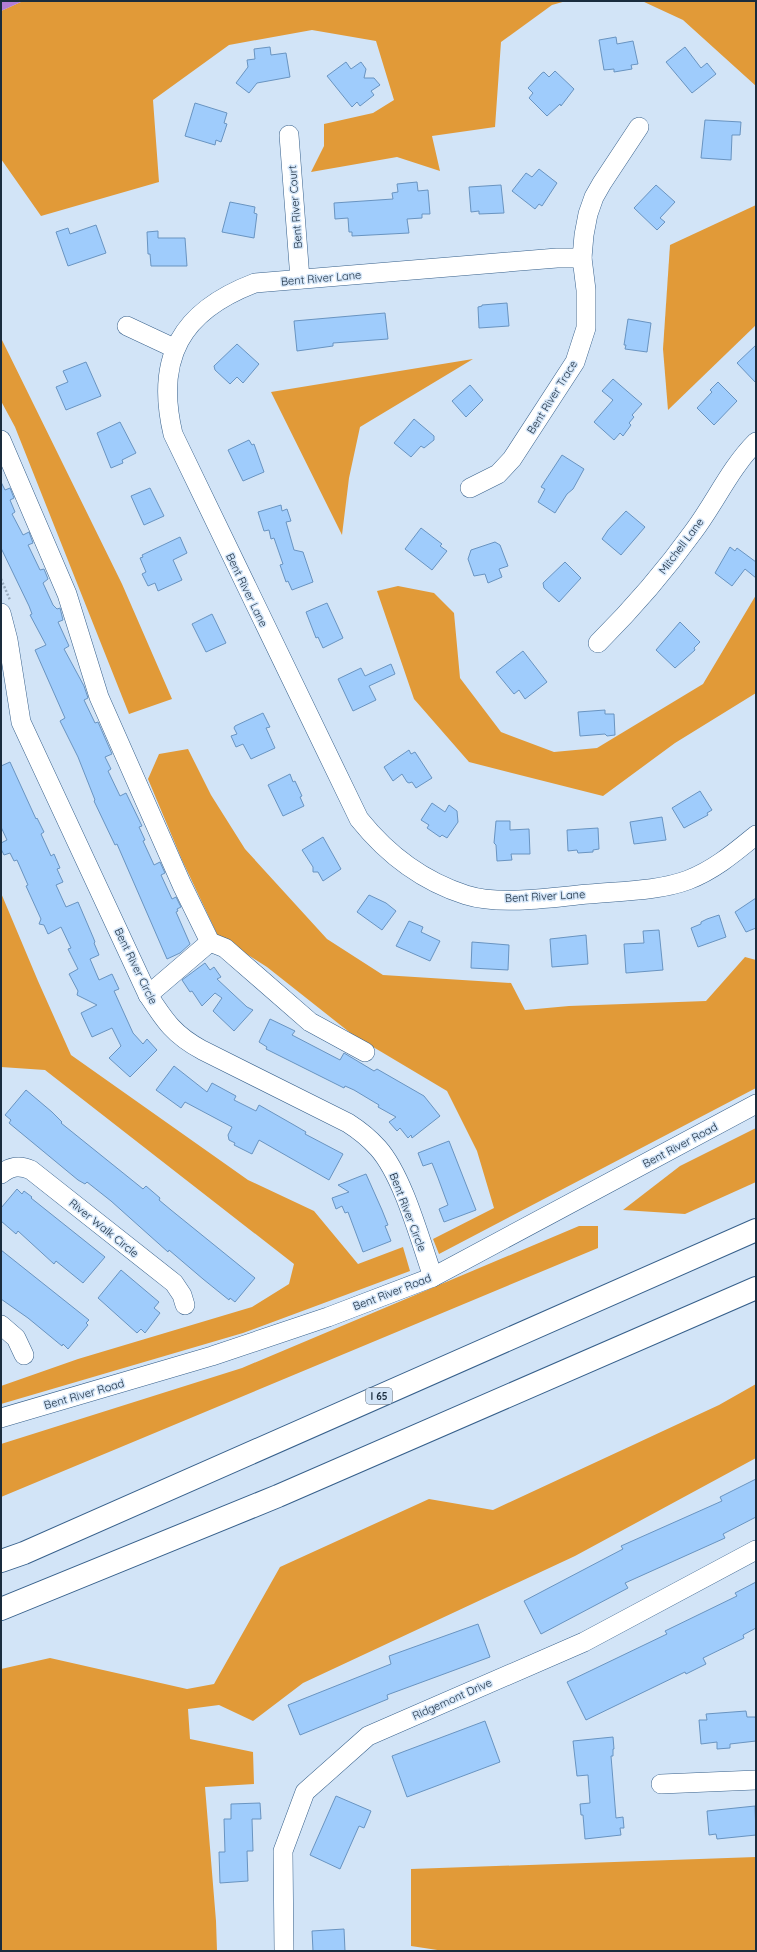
<svg xmlns="http://www.w3.org/2000/svg" width="757" height="1952" font-family="Quicksand,sans-serif">
<style>
.forest{fill:#e19a38}
.water{fill:#b27ed6}
.building{fill:#9fccfc;stroke:#6994c1}
.lines{fill:none;stroke-linecap:round;stroke-linejoin:round}
.minor-casing{stroke:#37608b;stroke-width:20}
.highway-casing{stroke:#37608b;stroke-width:24}
.path{stroke:#99abbe;stroke-width:2.5;stroke-dasharray:2 2;stroke-linecap:butt}
.minor{stroke:#fff;stroke-width:19}
.highway{stroke:#fff;stroke-width:22}
.labels{text-anchor:middle;stroke-width:3;stroke-linejoin:round;paint-order:stroke}
.shield{fill:#d2e4f7;stroke:#516376;stroke-width:1}
.shield-label{font-size:10px;font-weight:bold;fill:#1a2c3e}
.street-label{font-size:11px;fill:#1a2c3e;stroke:#d2e4f7}
</style>
<rect width="100%" height="100%" fill="#d2e4f7"/>
<g class="forest">
<path d="M23,1H566L552,5L501,42L495,127L432,136L440,171L397,157L311,172L324,146V124L373,113L394,100L376,41L312,30L229,45L153,100L159,182L41,216L1,159V11Z"/>
<path d="M642,1H756V86L683,20Z"/>
<path d="M756,205V325L668,410L663,349L670,245Z"/>
<path d="M1,338L122,584L172,699L129,714L15,427L1,401Z"/>
<path d="M473,359L360,427L349,478L342,535L271,392Z"/>
<path d="M398,586L434,593L454,613L460,678L501,732L554,752L597,748L703,684L756,595V693L675,743L603,796L469,762L414,699L377,591Z"/>
<path d="M188,749L211,795L245,849L327,939L383,975L511,983L525,1010L569,1006L706,1001L745,957L756,960V1088L439,1254L433,1239L494,1208L477,1151L447,1091L353,1035L267,967L218,936L182,860L148,779L159,754Z"/>
<path d="M1,893L38,981L71,1055L248,1180L314,1211L358,1264L403,1247L410,1271L243,1333L1,1404V1386L78,1359L252,1307L289,1284L294,1264L45,1070L1,1067Z"/>
<path d="M756,1128V1182L685,1214L623,1210L680,1166Z"/>
<path d="M579,1226H598V1248L1,1497V1444L242,1368Z"/>
<path d="M756,1384V1458L575,1556L303,1683L253,1721L219,1705L188,1709L190,1739L253,1752L254,1784L205,1787L216,1921L217,1951H1V1669L50,1658L187,1689L214,1684L280,1567L429,1499L493,1510L719,1405Z"/>
<path d="M756,1857V1951H444L411,1946V1869Z"/>
</g>
<path class="water" d="M1,1H23L1,11Z"/>
<g class="building">
<path d="M616,37L617,44L633,41L638,64L631,65L632,69L614,72V69L604,70L599,40Z"/>
<path d="M270,47L271,55L286,53L290,77L257,83L249,93L236,83L248,67L247,60L255,59L254,49Z"/>
<path d="M685,47L701,68L707,63L716,74L692,93L666,62Z"/>
<path d="M346,62L351,69L361,62L366,69L364,78H374L380,85L371,91L374,95L360,106L357,102L352,107L327,76Z"/>
<path d="M555,71L574,89L561,106L560,104L547,116L529,98L533,93L528,88L542,73L544,72L549,77Z"/>
<path d="M195,103L227,113L224,123L227,124L221,142L216,140L215,145L185,136Z"/>
<path d="M705,120L741,122L740,135H732L731,160L701,158Z"/>
<path d="M539,169L557,183L542,206L539,204L535,209L512,191L526,173L532,177Z"/>
<path d="M417,182L418,191L428,190L430,214H422V218L407,219L409,233L352,236V232H349L348,218L335,219L334,203L393,199L392,193L398,192L397,184Z"/>
<path d="M501,185L504,213L479,214V211L471,212L469,187Z"/>
<path d="M656,185L675,202L660,218L665,222L657,230L634,208Z"/>
<path d="M230,202L255,207L254,213L257,214L254,238L222,232Z"/>
<path d="M96,225L106,253L68,266L56,232L68,228L70,234Z"/>
<path d="M158,231V238H185L187,266H151L150,254H148L147,232Z"/>
<path d="M507,303L509,326L479,328L478,307L482,306V305Z"/>
<path d="M385,313L388,339L333,343V346L297,351L294,321Z"/>
<path d="M628,319L651,323L647,352L625,349L626,345H624Z"/>
<path d="M237,344L259,364L243,383L237,377L230,384L215,370L214,366Z"/>
<path d="M756,345V383L737,363Z"/>
<path d="M86,362L101,396L66,410L56,387L68,382L63,371Z"/>
<path d="M613,379L642,404L632,415L634,417L629,423L631,425L623,436L620,433L614,440L594,422L613,400L602,391Z"/>
<path d="M718,382L737,401L714,425L697,408L712,392L710,390Z"/>
<path d="M470,385L483,400L466,417L452,401Z"/>
<path d="M414,419L434,436V440L424,448L421,446L411,457L394,443Z"/>
<path d="M120,422L136,453L122,460L123,463L111,468L97,433Z"/>
<path d="M249,440L252,445L254,444L264,472L243,481L228,450Z"/>
<path d="M562,455L584,469L573,489L567,494L555,513L538,502L545,489L541,487Z"/>
<path d="M1,482L5,490L10,488L14,498L10,500L15,512L12,514L23,535L29,532L33,543L28,545L40,570L44,569L48,579L43,583L53,605L57,609L60,608L63,620L58,622L69,646L64,649L84,686L88,698L84,700L95,723L98,722L112,754L105,757L111,769L108,771L120,796L126,793L142,826L139,827L145,840L143,841L154,865L160,862L165,873L161,875L172,899L176,897L181,907L177,909L178,911L176,912L190,944L180,953L167,959L117,844L115,845L94,801L95,800L78,757L60,721L65,718L35,650L46,645L30,615L32,614L29,606L1,548Z"/>
<path d="M150,488L164,516L144,525L131,496Z"/>
<path d="M281,505L282,511L287,509L291,521L286,522L294,550L303,552L313,582L292,590L288,581L286,582L280,565L283,564L274,538L271,539L269,530L264,531L258,512Z"/>
<path d="M626,511L645,527L621,555L602,539L608,530Z"/>
<path d="M421,528L442,544L440,546L447,551L432,570L405,549Z"/>
<path d="M180,537L187,553L173,560L182,580L158,591L155,583L148,586L142,574L146,572L140,558L143,557L142,555Z"/>
<path d="M495,542L500,545L508,566L499,569L502,577L488,583L485,574L474,576L468,559L471,550Z"/>
<path d="M730,547L735,551L737,548L756,562V578L745,569L732,586L715,573Z"/>
<path d="M565,562L581,578L559,602L544,588L543,583Z"/>
<path d="M327,603L343,638L323,648L318,637L316,638L306,612Z"/>
<path d="M212,614L226,643L206,652L192,624Z"/>
<path d="M680,622L700,642L694,648L695,650L675,668L656,650Z"/>
<path d="M523,651L547,682L525,699L519,690L514,694L496,672Z"/>
<path d="M391,664L395,674L369,686L376,700L353,711L338,679L361,668L365,676Z"/>
<path d="M605,710V714H614L615,735L607,736L605,734L580,736L578,712Z"/>
<path d="M263,713L270,727L266,728L275,748L251,759L243,744L236,747L231,736L237,734L234,728L235,726Z"/>
<path d="M409,750L411,754L415,752L432,778L416,788L412,782L409,783L407,782L402,774L393,781L384,767Z"/>
<path d="M10,762L36,819L37,818L44,832L41,834L51,856L54,854L60,868L57,869L63,882L56,885L66,907L78,902L93,937L95,942L94,943L99,955L90,959L99,980L112,974L119,989L114,991L133,1033L143,1044L147,1039L157,1050L130,1077L109,1058L121,1046L112,1028L92,1037L81,1013L97,1005L77,995L78,991L69,974L78,969L68,949L71,948L61,927L48,934L44,925L39,924L41,919L26,886L28,885L17,860L14,861L10,853L4,855L1,849V843L7,840L1,827V766Z"/>
<path d="M290,774L293,782L295,781L302,796L300,797L304,806L283,816L268,785Z"/>
<path d="M700,791L712,810L707,813L708,815L684,828L672,808Z"/>
<path d="M432,803L445,812L449,805L457,811L458,822L447,838L442,835L440,837L427,828L429,825L421,820Z"/>
<path d="M662,817L666,840L634,844L630,822Z"/>
<path d="M496,821H510V830L529,829L530,854H511L512,860L497,861L496,845L494,843Z"/>
<path d="M598,828L599,849L593,850V852L578,853L577,850L568,851L567,830Z"/>
<path d="M323,837L341,869L323,881L318,872H313V867L302,850Z"/>
<path d="M369,895L386,903L396,911L382,930L357,912Z"/>
<path d="M756,898V928L746,932L735,912Z"/>
<path d="M719,915L726,937L698,947L691,928L701,924V922L707,919Z"/>
<path d="M409,921L423,927L421,932L440,941L430,961L396,946Z"/>
<path d="M659,930L663,970L626,973L624,944L644,943L643,931Z"/>
<path d="M586,935L588,964L552,967L550,939Z"/>
<path d="M472,942L509,945L508,970L471,968Z"/>
<path d="M205,963L210,970L214,967L221,977L217,979L247,1007L253,1010L234,1031L213,1011L222,998L215,993L202,1006L192,991L190,992L182,980Z"/>
<path d="M270,1019L295,1031L292,1035L340,1060L344,1053L374,1071L377,1069L424,1096L440,1116L412,1138L411,1135L408,1138L400,1128L397,1131L389,1122L396,1117L378,1107L379,1105L354,1090L345,1086L344,1088L266,1049L267,1047L259,1042Z"/>
<path d="M174,1066L207,1092L212,1083L236,1096L234,1100L256,1111L259,1105L294,1125L306,1132L305,1134L343,1154L329,1180L259,1140L252,1154L234,1145L235,1143L229,1140L228,1135L232,1127L185,1102L181,1108L156,1090Z"/>
<path d="M26,1090L52,1112L62,1122L61,1123L143,1189L146,1186L160,1198L159,1200L171,1210L255,1278L235,1302L230,1298L229,1300L203,1279L169,1250L168,1252L111,1201L87,1182L85,1184L78,1180L9,1123L11,1120L5,1115Z"/>
<path d="M449,1141L476,1210L444,1222L439,1209L448,1205L438,1178L432,1163L423,1166L418,1153Z"/>
<path d="M366,1174L382,1210L388,1225L385,1226L391,1241L363,1252L348,1212L345,1213L342,1206L336,1209L332,1198L349,1192L338,1185Z"/>
<path d="M17,1189L22,1194L24,1191L32,1197L31,1198L105,1257L83,1283L56,1261L54,1264L18,1231L16,1234L1,1221V1208Z"/>
<path d="M1,1250L89,1320L86,1323L88,1325L68,1349L63,1344L62,1346L28,1318L1,1299Z"/>
<path d="M121,1270L159,1302L154,1308L160,1313L145,1333L141,1329L137,1333L98,1298Z"/>
<path d="M756,1479V1517L723,1534L725,1538L625,1583L628,1588L541,1634L524,1601L623,1549L621,1546L722,1501L720,1497Z"/>
<path d="M756,1582V1628L743,1635L744,1638L703,1658L706,1664L686,1674L685,1672L586,1720L567,1682L667,1634L665,1631L737,1596L735,1593Z"/>
<path d="M478,1624L490,1657L387,1695L388,1699L300,1735L288,1705L391,1664L389,1656Z"/>
<path d="M746,1711L747,1717H755L756,1720V1741L730,1744V1748L717,1749V1742L701,1744L699,1720H707L706,1714Z"/>
<path d="M485,1721L500,1762L407,1797L392,1756Z"/>
<path d="M613,1737L614,1749H613V1756H611L616,1818L623,1817L624,1828H620L621,1835L585,1839L583,1815H581L580,1804L590,1803L588,1775L577,1776L573,1741Z"/>
<path d="M336,1796L371,1811L364,1828L359,1826L340,1869L310,1855Z"/>
<path d="M260,1803L261,1819H252L253,1851H247L248,1881L220,1883L219,1852H225L224,1819H231V1804Z"/>
<path d="M755,1806L756,1835L717,1839L716,1834L709,1835L707,1811Z"/>
<path d="M344,1929L345,1951H313L312,1931Z"/>
</g>
<g class="lines">
<g class="minor-casing">
<g id="minor">
<path d="M289,135L300,279"/>
<path d="M582,258H557L255,283C181,311 155,358 173,434L359,819C387,854 422,881 466,895C501,906 553,897 589,894C620,891 659,891 688,880C714,870 734,853 756,835"/>
<path d="M127,326L174,348"/>
<path d="M1,440L67,594L99,697L182,885L210,942L225,948L310,1022L365,1052"/>
<path d="M470,488L498,474L512,459L575,362L586,328V290L582,258L584,235L588,214L594,197L602,183L639,127"/>
<path d="M1,613L8,640L21,722L148,995C165,1021 174,1035 202,1050L348,1123C359,1130 369,1138 378,1148C403,1176 420,1240 433,1277"/>
<path d="M598,643C632,609 665,571 693,532C715,503 730,468 756,442"/>
<path d="M148,995L210,942"/>
<path d="M1,1174C11,1166 20,1165 31,1170L174,1283L182,1295L185,1305"/>
<path d="M1,1325L16,1338L24,1355"/>
<path d="M1,1418L212,1356L328,1317L433,1277L756,1104"/>
<path d="M661,1784L756,1780"/>
<path d="M284,1951L283,1851L305,1792L368,1736L584,1642L756,1550"/>
</g>
</g>
<g class="highway-casing">
<g id="highway">
<path d="M1,1561L24,1553L756,1230"/>
<path d="M1,1609L278,1496L756,1288"/>
</g>
</g>
<path class="path" d="M1,579L10,600"/>
<use href="#minor" class="minor"/>
<use href="#highway" class="highway"/>
</g>
<g class="labels">
<rect class="shield" x="366" y="1388" width="26" height="16" rx="3"/>
<g class="shield-label">
<text x="379" y="1400">I 65</text>
</g>
<g class="street-label">
<text transform="translate(295 207) rotate(-94)" y="4">Bent River Court</text>
<text transform="translate(321 278) rotate(-5)" y="4">Bent River Lane</text>
<text transform="translate(552 397) rotate(-58)" y="4">Bent River Trace</text>
<text transform="translate(681 546) rotate(-53)" y="4">Mitchell Lane</text>
<text transform="translate(247 590) rotate(64)" y="4">Bent River Lane</text>
<text transform="translate(545 896) rotate(-3)" y="4">Bent River Lane</text>
<text transform="translate(136 966) rotate(64)" y="4">Bent River Circle</text>
<text transform="translate(680 1145) rotate(-28)" y="4">Bent River Road</text>
<text transform="translate(408 1212) rotate(69)" y="4">Bent River Circle</text>
<text transform="translate(104 1228) rotate(39)" y="4">River Walk Circle</text>
<text transform="translate(392 1292) rotate(-21)" y="4">Bent River Road</text>
<text transform="translate(84 1394) rotate(-16)" y="4">Bent River Road</text>
<text transform="translate(452 1699) rotate(-24)" y="4">Ridgemont Drive</text>
</g>
</g>
<rect width="757" height="1952" fill="none" stroke="#1a2c3e" stroke-width="4"/>
</svg>
